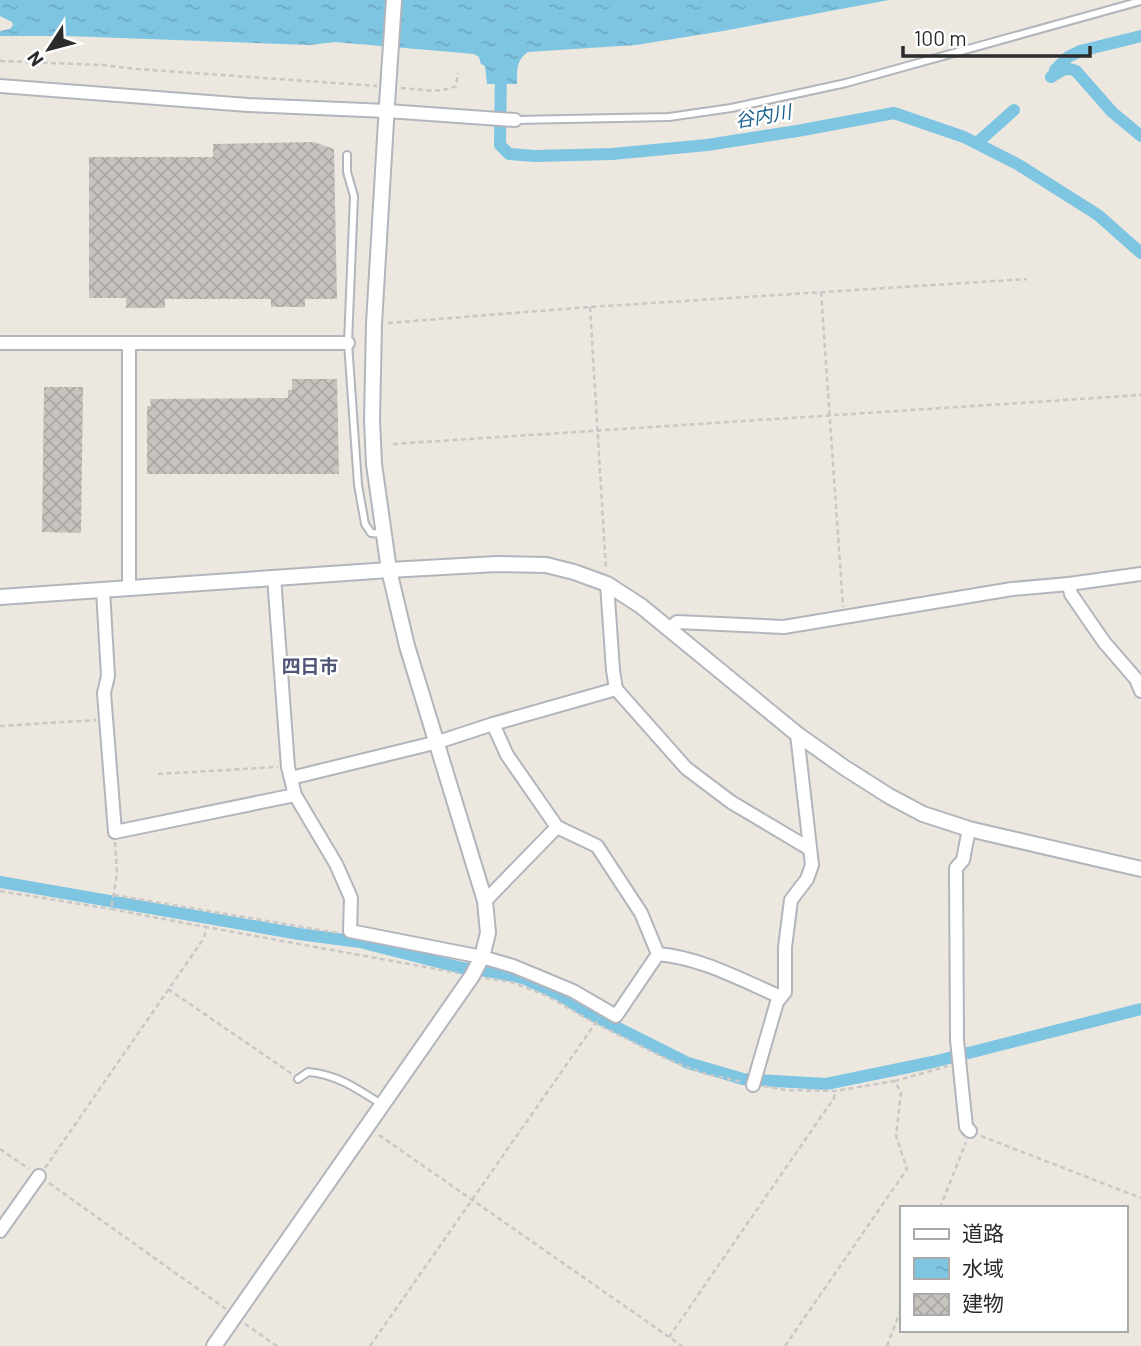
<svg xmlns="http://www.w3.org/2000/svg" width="1141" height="1346" font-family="Barlow,'Noto Sans JP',sans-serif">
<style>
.water{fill:url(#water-ripples)}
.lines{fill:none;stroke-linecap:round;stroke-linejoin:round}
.canal{stroke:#7ec5e2;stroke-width:12}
.building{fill:url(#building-cross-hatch)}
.service-casing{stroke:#b3b5bd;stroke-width:10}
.minor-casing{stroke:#b3b5bd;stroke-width:16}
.tertiary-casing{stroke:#b3b5bd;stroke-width:18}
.path{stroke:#c8c8c8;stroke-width:2.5;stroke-dasharray:5 3.5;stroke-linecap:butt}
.service{stroke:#fff;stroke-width:6}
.minor{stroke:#fff;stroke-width:12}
.tertiary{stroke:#fff;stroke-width:14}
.tertiary-bridge-casing{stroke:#b3b5bd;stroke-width:18;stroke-linecap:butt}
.tertiary-bridge{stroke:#fff;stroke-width:14}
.labels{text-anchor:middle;stroke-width:5;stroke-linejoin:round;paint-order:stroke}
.water-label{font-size:19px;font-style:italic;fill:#1c648f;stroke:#fff}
.neighbourhood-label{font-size:19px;font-weight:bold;fill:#505677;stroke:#fff}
</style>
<defs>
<pattern id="water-ripples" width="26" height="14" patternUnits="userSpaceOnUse" patternTransform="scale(1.75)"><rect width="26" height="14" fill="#7ec5e2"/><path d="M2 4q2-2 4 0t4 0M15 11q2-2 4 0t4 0" fill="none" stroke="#6da9c2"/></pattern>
<pattern id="building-cross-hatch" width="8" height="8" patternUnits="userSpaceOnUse" patternTransform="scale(1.75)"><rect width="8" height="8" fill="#c7c3be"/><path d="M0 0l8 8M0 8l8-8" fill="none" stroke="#aba8a3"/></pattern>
</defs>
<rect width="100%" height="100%" fill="#ece7df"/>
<path class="water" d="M0,0H889L723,31L636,45L528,52C516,60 517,71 517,84H487L485,66L481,64L479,57L474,54L335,42L310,45L67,36H0V31L10,29L13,25L12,22L0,16Z"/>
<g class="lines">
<g class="canal">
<path d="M501,70L500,145L509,154L535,156L612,154L707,145L797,131L894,113L964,137L1019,165L1098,215L1141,253"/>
<path d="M1055,70L1068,57L1080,51L1141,36"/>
<path d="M1051,77C1061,71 1065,66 1076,71L1112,112L1141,136"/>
<path d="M977,143L1014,110"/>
<path d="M0,882L299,934L360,942L462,968L488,971L523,978L558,994L590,1014L688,1063L743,1079L826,1084L933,1062L1141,1009"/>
</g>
</g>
<g class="building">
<path d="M314,142L334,149L337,299H305V307H271V299H165V308H126V298H89V157H213V144Z"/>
<path d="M292,379H337L339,474H147V406H151L150,399L288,398V390H292Z"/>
<path d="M44,387H83L81,533L42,532Z"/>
</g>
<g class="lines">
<g class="service-casing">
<g id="service">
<path d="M515,120L669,117L731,108L846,83L1141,1"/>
<path d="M347,155V172L354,196L348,343L358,485L365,524L371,533L383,534"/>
<path d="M298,1079L308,1072C336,1074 358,1089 381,1104"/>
</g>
</g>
<g class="minor-casing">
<g id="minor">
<path d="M0,86L248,105L387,111L515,120"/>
<path d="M0,343H348"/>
<path d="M129,343V588"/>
<path d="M274,577L288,767L295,795L336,864L351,898L350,931L482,957L513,966L573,991L616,1016L658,954L641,913L597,846L557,827L507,755L493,724"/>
<path d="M607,584L613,670L616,689L686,768L731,802L810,849"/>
<path d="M1069,584L1071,594L1104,642L1136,679L1141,691"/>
<path d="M103,590L108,676L104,693L115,832L295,795"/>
<path d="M670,629L677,622L784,627L1012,589L1069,584L1141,574"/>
<path d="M291,778L438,742L493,724L616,689"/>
<path d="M969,829L963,860L956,868L957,1040L966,1127L970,1131"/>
<path d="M485,901L557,827"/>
<path d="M658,954C702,958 741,980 781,997L777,1002L753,1085"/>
<path d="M781,997L785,992V947L791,900L807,879L812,865L797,734"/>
<path d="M0,1231L39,1176"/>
</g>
</g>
<g class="tertiary-casing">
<g id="tertiary">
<path d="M0,597L389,570L497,564L546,565L574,572L607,584L641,606L797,734L845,768L889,796L923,814L969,829L1141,869"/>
<path d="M214,1346L472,976L482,957L488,933L485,901L407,646L389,570L374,464L372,420L374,324L387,104"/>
</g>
</g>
<g class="path">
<path d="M0,61L102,65L137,69L377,86"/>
<path d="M401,88C419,89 440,94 456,86L458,73"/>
<path d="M821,292L843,607"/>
<path d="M590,307L606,569"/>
<path d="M388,323L590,307L1027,279"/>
<path d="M393,444L1141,395"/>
<path d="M0,726L96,720"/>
<path d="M158,774L278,767"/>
<path d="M115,842L117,874L111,909L206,927"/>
<path d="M0,891L111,909"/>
<path d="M114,895L338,933"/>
<path d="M485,978L511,982L545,995L595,1023L667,1059L706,1074L743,1082"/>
<path d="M168,989L292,1074"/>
<path d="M764,1086L786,1090L835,1091L895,1081"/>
<path d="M379,1135L682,1346"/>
<path d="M981,1136L1141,1198"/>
<path d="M0,1149L29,1169"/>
<path d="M45,1168L204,938L206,927L458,973"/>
<path d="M49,1183L226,1309"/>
<path d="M940,1208L966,1142"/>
<path d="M245,1324L277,1346"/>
<path d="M669,1337L834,1098L835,1091"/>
<path d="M370,1346L599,1018"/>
<path d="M785,1346L907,1169L896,1136L901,1093L895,1081L948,1066"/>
<path d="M887,1346L901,1309"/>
</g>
<use href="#service" class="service"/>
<use href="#minor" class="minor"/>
<use href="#tertiary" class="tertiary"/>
<g class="tertiary-bridge-casing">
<path id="tertiary-bridge" d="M387,104L394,0"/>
</g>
<use href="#tertiary-bridge" class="tertiary-bridge"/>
</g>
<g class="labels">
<g class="water-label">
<text transform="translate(763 116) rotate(-10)" y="7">谷内川</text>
</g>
<g class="neighbourhood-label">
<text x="310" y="673">四日市</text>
</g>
</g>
<rect x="900" y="1206" width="228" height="126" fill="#ffffff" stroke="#aaaaaa" stroke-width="2"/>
<rect x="914" y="1229" width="35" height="10" fill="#ffffff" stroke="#aaaaaa" stroke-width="2"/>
<text x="962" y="1241" font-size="21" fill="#2b2b2b">道路</text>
<rect x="914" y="1258" width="35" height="21" fill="url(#water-ripples)" stroke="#aaaaaa" stroke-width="2"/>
<text x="962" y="1276" font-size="21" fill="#2b2b2b">水域</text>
<rect x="914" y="1294" width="35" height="21" fill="url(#building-cross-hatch)" stroke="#aaaaaa" stroke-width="2"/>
<text x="962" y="1311" font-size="21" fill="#2b2b2b">建物</text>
<g transform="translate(49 49) rotate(234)" stroke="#ffffff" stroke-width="5" paint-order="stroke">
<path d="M0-5L12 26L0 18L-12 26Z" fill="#2b2b2b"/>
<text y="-10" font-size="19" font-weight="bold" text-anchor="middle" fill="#2b2b2b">N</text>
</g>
<path d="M903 46v10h187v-10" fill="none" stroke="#2b2b2b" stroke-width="3.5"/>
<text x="914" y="46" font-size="21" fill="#2b2b2b" stroke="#ffffff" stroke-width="5" paint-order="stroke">100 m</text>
</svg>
